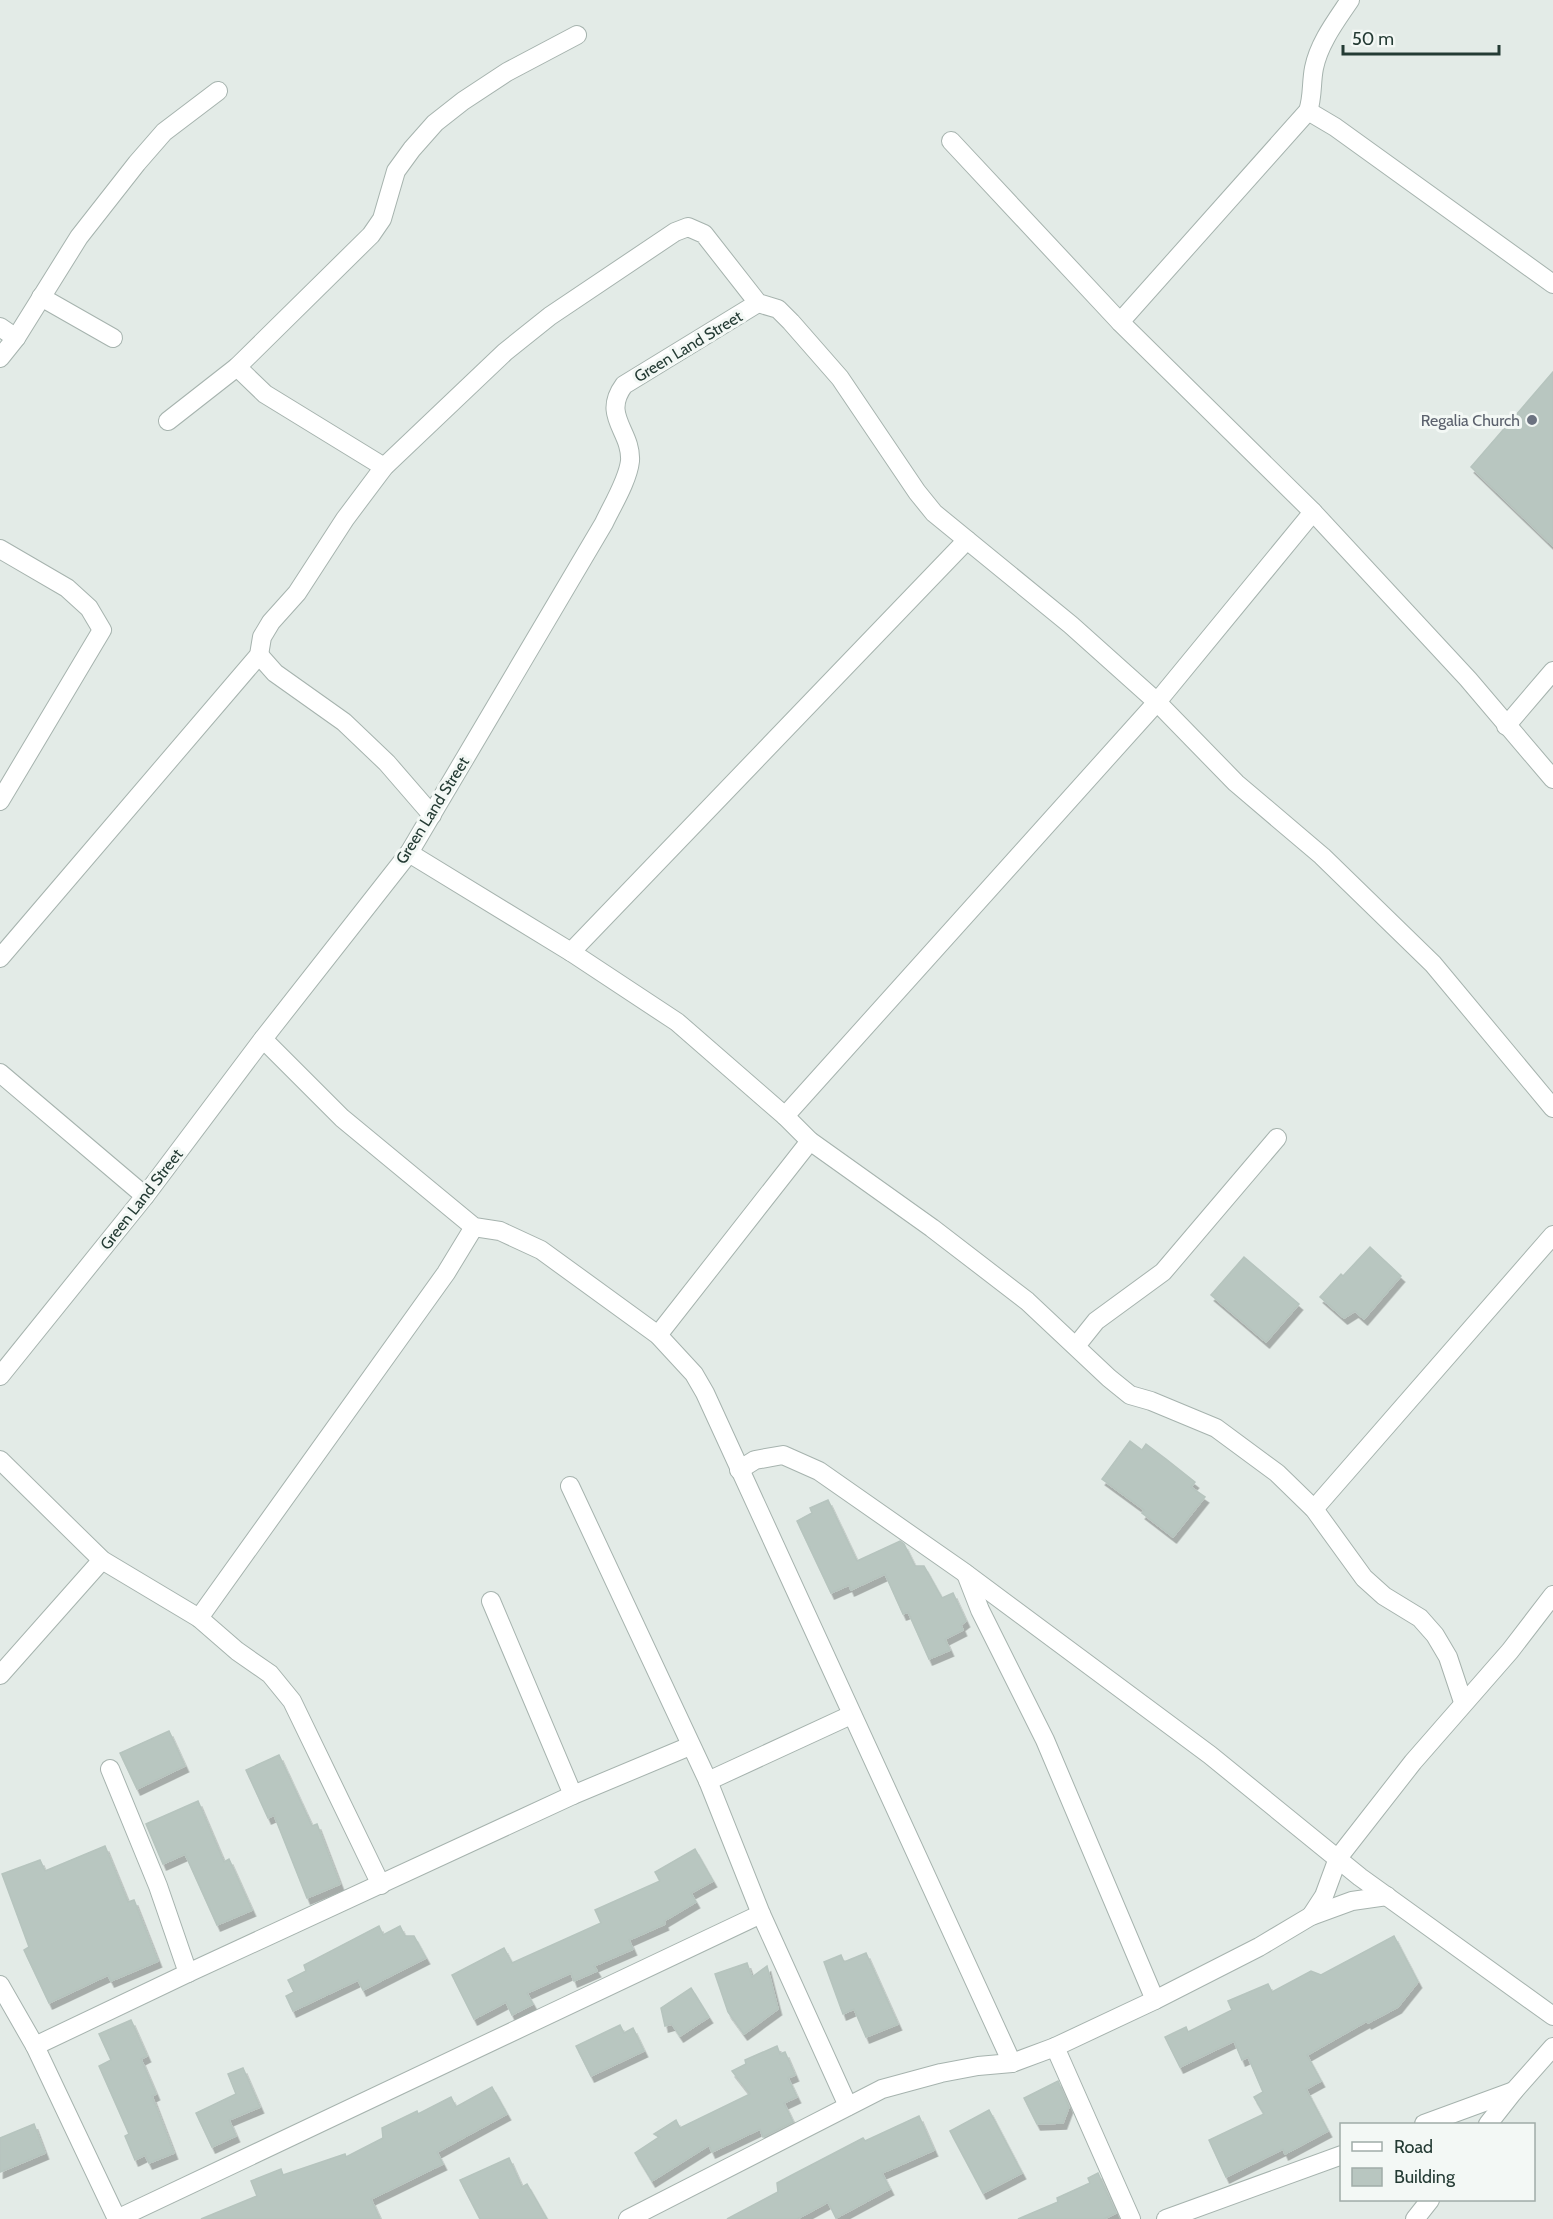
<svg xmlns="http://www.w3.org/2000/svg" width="1553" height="2219" font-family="Cabin,sans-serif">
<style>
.building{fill:#b8c6c0;stroke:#b6c4be;stroke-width:1.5;filter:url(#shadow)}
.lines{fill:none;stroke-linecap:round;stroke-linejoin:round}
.minor-casing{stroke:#a6b3ae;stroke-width:20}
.minor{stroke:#fff;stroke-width:18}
.worship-dot{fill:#6b7280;stroke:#f3f8f5;stroke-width:2}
.labels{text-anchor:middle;stroke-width:6;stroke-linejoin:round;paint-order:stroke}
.street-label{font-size:16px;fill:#243b34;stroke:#f3f8f5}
.worship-label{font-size:16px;fill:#5b616d;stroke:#f3f8f5;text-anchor:end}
</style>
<defs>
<filter id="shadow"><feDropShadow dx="3.5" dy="6" stdDeviation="0" flood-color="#0004"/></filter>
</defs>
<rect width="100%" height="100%" fill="#e3ebe7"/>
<g class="building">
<path d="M1553,372V546L1471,467Z"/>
<path d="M1370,1247L1401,1276L1364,1319L1355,1311L1344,1318L1320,1297L1341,1274L1343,1276Z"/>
<path d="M1244,1257L1299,1304L1266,1342L1211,1295Z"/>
<path d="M1130,1441L1142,1450L1146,1444L1166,1459L1195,1482L1191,1487L1205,1497L1173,1537L1142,1513L1144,1510L1102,1479Z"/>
<path d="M828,1500L857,1561L900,1541L904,1544L915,1566H924L942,1598L953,1593L966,1621L961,1625L963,1630L945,1639L950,1650L929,1659L908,1612L903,1614L885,1574L851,1590L849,1585L831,1593L797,1521L812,1513L810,1508Z"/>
<path d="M169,1731L185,1766L137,1789L120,1753Z"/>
<path d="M279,1755L312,1826L317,1824L340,1884L307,1898L274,1815L268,1818L246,1770Z"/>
<path d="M198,1801L224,1862L229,1859L252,1910L217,1925L185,1854L163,1864L146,1824Z"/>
<path d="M105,1846L128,1902L134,1900L158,1961L111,1981L108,1975L49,2003L24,1950L29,1947L2,1874L40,1860L45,1871Z"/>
<path d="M695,1849L713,1881L691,1893L696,1902L664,1921L665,1924L629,1940L633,1949L594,1966L597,1971L574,1981L571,1973L527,1993L533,2004L512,2015L506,2002L474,2019L452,1975L504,1948L512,1963L601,1923L595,1910L660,1881L655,1872Z"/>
<path d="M379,1926L383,1935L400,1926L405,1936H414L426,1958L363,1990L358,1980L293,2011L286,1996L294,1992L288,1980L306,1971L304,1965Z"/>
<path d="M1394,1936L1418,1982L1398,2007L1368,2023L1367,2021L1307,2055L1321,2081L1306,2089L1328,2131L1285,2154L1283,2149L1226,2177L1209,2140L1264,2114L1254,2097L1263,2092L1248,2057L1242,2060L1234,2041L1180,2067L1165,2037L1186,2027L1188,2032L1232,2010L1228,2001L1268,1984L1272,1992L1311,1971L1321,1975Z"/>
<path d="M866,1953L898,2024L866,2037L854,2009L843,2014L824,1962L841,1955L844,1962Z"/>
<path d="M747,1963L752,1977L767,1966L778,2009L744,2034L728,2012L715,1974Z"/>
<path d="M691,1988L709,2017L680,2036L672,2024L665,2026L661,2008Z"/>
<path d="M131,2020L147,2056L141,2059L156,2094L152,2096L174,2153L149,2163L145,2155L135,2160L125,2136L129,2134L99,2066L111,2060L99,2034Z"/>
<path d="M620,2025L624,2033L633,2028L644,2051L591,2076L576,2046Z"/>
<path d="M777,2046L780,2054L785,2052L795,2075L788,2078L797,2097L784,2103L793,2122L763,2137L760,2129L712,2152L709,2145L652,2181L635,2153L659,2137L654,2134L676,2120L680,2128L750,2094L732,2071L746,2064L745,2060Z"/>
<path d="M243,2068L260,2107L229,2120L236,2136L212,2147L196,2113L236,2094L228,2074Z"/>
<path d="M1058,2081L1069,2107L1063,2123L1037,2124L1024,2098Z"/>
<path d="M492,2087L507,2114L437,2152L443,2164L371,2199L380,2219H201L257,2196L251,2181L281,2169L283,2175L345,2154L346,2157L383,2138L382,2128L417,2111L418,2114L451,2097L456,2107Z"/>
<path d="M989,2110L1022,2173L983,2193L950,2131Z"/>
<path d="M919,2116L934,2150L882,2173L890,2189L836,2218L828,2202L797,2219H727L778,2192L777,2183L792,2175L863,2138L865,2141Z"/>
<path d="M34,2124L45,2153L0,2172V2138Z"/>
<path d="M509,2158L522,2187L527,2184L547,2219H480L460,2180Z"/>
<path d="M1098,2173L1116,2213L1104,2219H1018L1058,2202L1057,2198L1090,2183L1088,2178Z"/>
</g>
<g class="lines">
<g class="minor-casing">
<g id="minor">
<path d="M1308,111L1335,127L1553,284"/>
<path d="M951,141L1120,322L1313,512L1468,679L1553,779"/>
<path d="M41,297L113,338"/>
<path d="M1120,322L1308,111C1313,97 1311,83 1314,68C1319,43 1336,21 1350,0"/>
<path d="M0,327L16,338"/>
<path d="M0,358L16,338L79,237L137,163L164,132L218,91"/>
<path d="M237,367L265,394L384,467"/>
<path d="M168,421L237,367L371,235L382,219L396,171L412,149L435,123L463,101L507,72L577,35"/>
<path d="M0,549L67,588L89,608L102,630L0,801"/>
<path d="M259,655L275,673L344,722L387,763L432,815"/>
<path d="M1506,726L1553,671"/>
<path d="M409,853L571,952L677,1022L785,1116L810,1141L932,1228L1027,1301L1109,1378L1130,1395L1151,1401L1216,1428L1277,1473L1314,1509L1364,1578L1384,1596L1420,1618L1435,1635L1448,1657L1463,1702"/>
<path d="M571,952L967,540"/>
<path d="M0,958L259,655L262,637L271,622L297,593L345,519L384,467L505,352L550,316L675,232L688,227L704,234L758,303L778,309L791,322L840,378L917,492L934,513L1071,625L1157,702L1236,783L1322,856L1433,964L1553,1108"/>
<path d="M263,1039L342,1118L474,1227L500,1231L541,1250L658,1335L694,1374L705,1393L1012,2063"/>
<path d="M0,1073L145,1196"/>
<path d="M785,1116L1157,702L1313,512"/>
<path d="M658,1335L810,1141"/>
<path d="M1076,1346L1096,1321L1163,1272L1277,1138"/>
<path d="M0,1376L145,1196L263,1039L409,853L604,523C612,506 628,480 630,461C632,431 601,416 624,385L758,303"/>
<path d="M0,1460L102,1560L199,1618L237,1651L270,1674L292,1701L381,1885"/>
<path d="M739,1470L755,1460L783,1455L819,1471L965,1573L1210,1755L1360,1877L1553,2016"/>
<path d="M570,1486L708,1781L761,1914L848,2106"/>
<path d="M1314,1509L1553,1235"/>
<path d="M966,1574L980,1610L1045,1740L1155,2000"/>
<path d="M491,1601L573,1795"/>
<path d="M199,1618L446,1273L474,1227"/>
<path d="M0,1675L102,1560"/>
<path d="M110,1769L158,1886L188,1973"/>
<path d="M708,1781L851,1715"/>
<path d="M1311,1916L1324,1896L1338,1858L1413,1762L1510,1651L1553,1595"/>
<path d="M0,1985L35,2046L117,2219"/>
<path d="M35,2046L188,1973L573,1795L690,1746"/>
<path d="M1055,2047L1131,2219"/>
<path d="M1424,2124L1514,2091"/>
<path d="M1488,2124L1514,2091L1553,2047"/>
<path d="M117,2219L761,1914"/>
<path d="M628,2219L882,2089L941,2073L978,2066L1012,2063L1055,2047L1155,2000L1259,1947L1311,1916L1352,1901L1387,1896"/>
<path d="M1166,2219L1342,2155"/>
<path d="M1415,2219L1430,2200"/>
</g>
</g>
<use href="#minor" class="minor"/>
</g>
<circle class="worship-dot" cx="1532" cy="420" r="6"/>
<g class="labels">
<g class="street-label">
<text transform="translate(688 346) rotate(-31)" y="6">Green Land Street</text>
<text transform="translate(432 810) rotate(-58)" y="6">Green Land Street</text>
<text transform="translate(141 1199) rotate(-52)" y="6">Green Land Street</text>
</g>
<g class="worship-label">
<text x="1520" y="426">Regalia Church</text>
</g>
</g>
<rect x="1340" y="2123" width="195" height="78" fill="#f3f8f5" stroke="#a0aca8" stroke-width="1.5"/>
<rect x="1352" y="2142" width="30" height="9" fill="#ffffff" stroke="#a0aca8" stroke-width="1.5"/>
<text x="1394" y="2153" font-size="18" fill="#243b34">Road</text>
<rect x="1352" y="2168" width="30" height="18" fill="#b8c6c0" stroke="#a0aca8" stroke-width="1.5"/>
<text x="1394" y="2183" font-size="18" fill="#243b34">Building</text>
<path d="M1343 45v9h156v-9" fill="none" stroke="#243b34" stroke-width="3"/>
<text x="1352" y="45" font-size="18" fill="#243b34" stroke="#f3f8f5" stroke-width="4.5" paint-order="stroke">50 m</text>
</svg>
